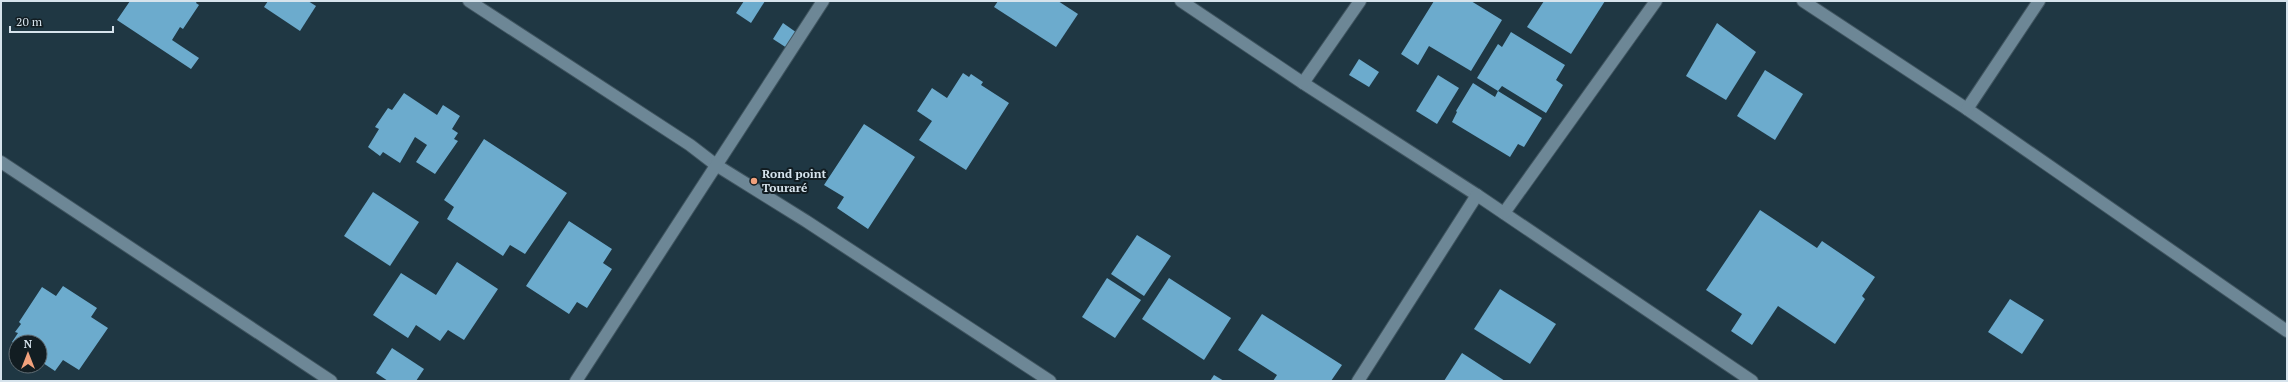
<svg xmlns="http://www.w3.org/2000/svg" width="2288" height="382" font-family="'PT Serif',serif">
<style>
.building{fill:#6cabcd}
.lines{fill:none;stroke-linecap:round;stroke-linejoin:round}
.minor-casing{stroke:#405560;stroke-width:14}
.minor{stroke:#6d8796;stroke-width:12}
.poi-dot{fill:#f1a17c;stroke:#121d22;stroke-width:1.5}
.labels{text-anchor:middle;stroke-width:4;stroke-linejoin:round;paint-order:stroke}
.poi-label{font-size:12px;font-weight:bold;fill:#d6e3ec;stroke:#121d22;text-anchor:start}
</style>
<rect width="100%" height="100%" fill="#1f3743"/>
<g class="building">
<path d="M130,1H197L196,3L199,5L183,29L180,27L172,40L199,58L191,69L117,20Z"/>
<path d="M268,1H308L316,6L300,31L264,7Z"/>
<path d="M744,1H765L751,23L736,13Z"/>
<path d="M998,1H1058L1078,14L1056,47L994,7Z"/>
<path d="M1434,1H1471L1502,20L1471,71L1429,46L1418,65L1401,54Z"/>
<path d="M1544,1H1605L1571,54L1527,27Z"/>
<path d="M783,23L800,35L790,50L773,39Z"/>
<path d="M1717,23L1756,52L1726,100L1686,76Z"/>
<path d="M1511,32L1565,65L1556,80L1563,85L1546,113L1502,86L1498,91L1477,78L1498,44L1502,47Z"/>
<path d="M1359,59L1379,72L1369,87L1349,75Z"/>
<path d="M1765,70L1803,94L1775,140L1737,116Z"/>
<path d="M963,73L969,77L971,74L983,82L981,85L1009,103L966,170L919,140L932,121L917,111L932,88L947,98Z"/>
<path d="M1438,75L1459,88L1437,124L1416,111Z"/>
<path d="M1473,83L1495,97L1498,91L1542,118L1524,147L1518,144L1510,157L1452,122L1457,112L1456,111Z"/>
<path d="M404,93L437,115L443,105L460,116L452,129L458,133L454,139L458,141L435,174L416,162L427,145L415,137L400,163L383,152L380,156L368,147L379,129L375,127L388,108L392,110Z"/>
<path d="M864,124L915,157L868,229L837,208L844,197L824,185Z"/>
<path d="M484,139L567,193L525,254L510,245L503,256L447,219L454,207L444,200Z"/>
<path d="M373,192L419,222L390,266L344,236Z"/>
<path d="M1760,210L1817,248L1822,241L1875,277L1862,296L1865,299L1835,344L1778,306L1752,345L1731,331L1742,314L1706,290Z"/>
<path d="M569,221L612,249L603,263L612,269L587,308L577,302L569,314L526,286Z"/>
<path d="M1137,235L1171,256L1144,296L1111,274Z"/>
<path d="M457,262L498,289L464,340L448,330L440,341L416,325L408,338L373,315L401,273L436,295Z"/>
<path d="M1107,278L1141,300L1115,338L1082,317Z"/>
<path d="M1169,278L1231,318L1204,360L1142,319Z"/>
<path d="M63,286L97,308L91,317L108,328L79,370L63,360L55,371L40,361V342H16V345L12,342L18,333L15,332L21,324L19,322L42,287L56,296Z"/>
<path d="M1500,289L1556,324L1530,364L1474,329Z"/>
<path d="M2010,299L2044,320L2022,354L1988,332Z"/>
<path d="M1262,314L1342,365L1331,381H1273L1277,375L1238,350Z"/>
<path d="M392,348L424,369L416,381H388L376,373Z"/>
<path d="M1462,353L1505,381H1444Z"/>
<path d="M1214,375L1224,381H1210Z"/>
</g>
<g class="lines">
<g class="minor-casing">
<g id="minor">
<path d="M469,1L690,145L716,165L806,221L1050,381"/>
<path d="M1181,1L1303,83L1477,195L1752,381"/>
<path d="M1803,1L1967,109L2287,331"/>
<path d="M1303,83L1360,1"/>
<path d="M1967,109L2039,1"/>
<path d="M1,162L331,381"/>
<path d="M1504,213L1656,1"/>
<path d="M576,381L823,1"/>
<path d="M1358,381L1477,195"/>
</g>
</g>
<use href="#minor" class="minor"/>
</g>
<circle class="poi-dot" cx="754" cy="181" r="4"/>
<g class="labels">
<g class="poi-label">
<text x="762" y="178">Rond point<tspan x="762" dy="14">Touraré</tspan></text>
</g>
</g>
<rect width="2288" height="382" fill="none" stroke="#d6e3ec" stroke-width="4"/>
<g transform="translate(28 354)"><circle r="19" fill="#121d22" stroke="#606c73"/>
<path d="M0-3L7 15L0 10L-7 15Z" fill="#f1a17c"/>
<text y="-6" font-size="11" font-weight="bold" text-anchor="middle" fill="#d6e3ec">N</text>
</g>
<path d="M10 26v6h103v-6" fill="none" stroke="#d6e3ec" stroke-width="2"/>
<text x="16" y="26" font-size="12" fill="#d6e3ec" stroke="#121d22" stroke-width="3" paint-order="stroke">20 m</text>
</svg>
